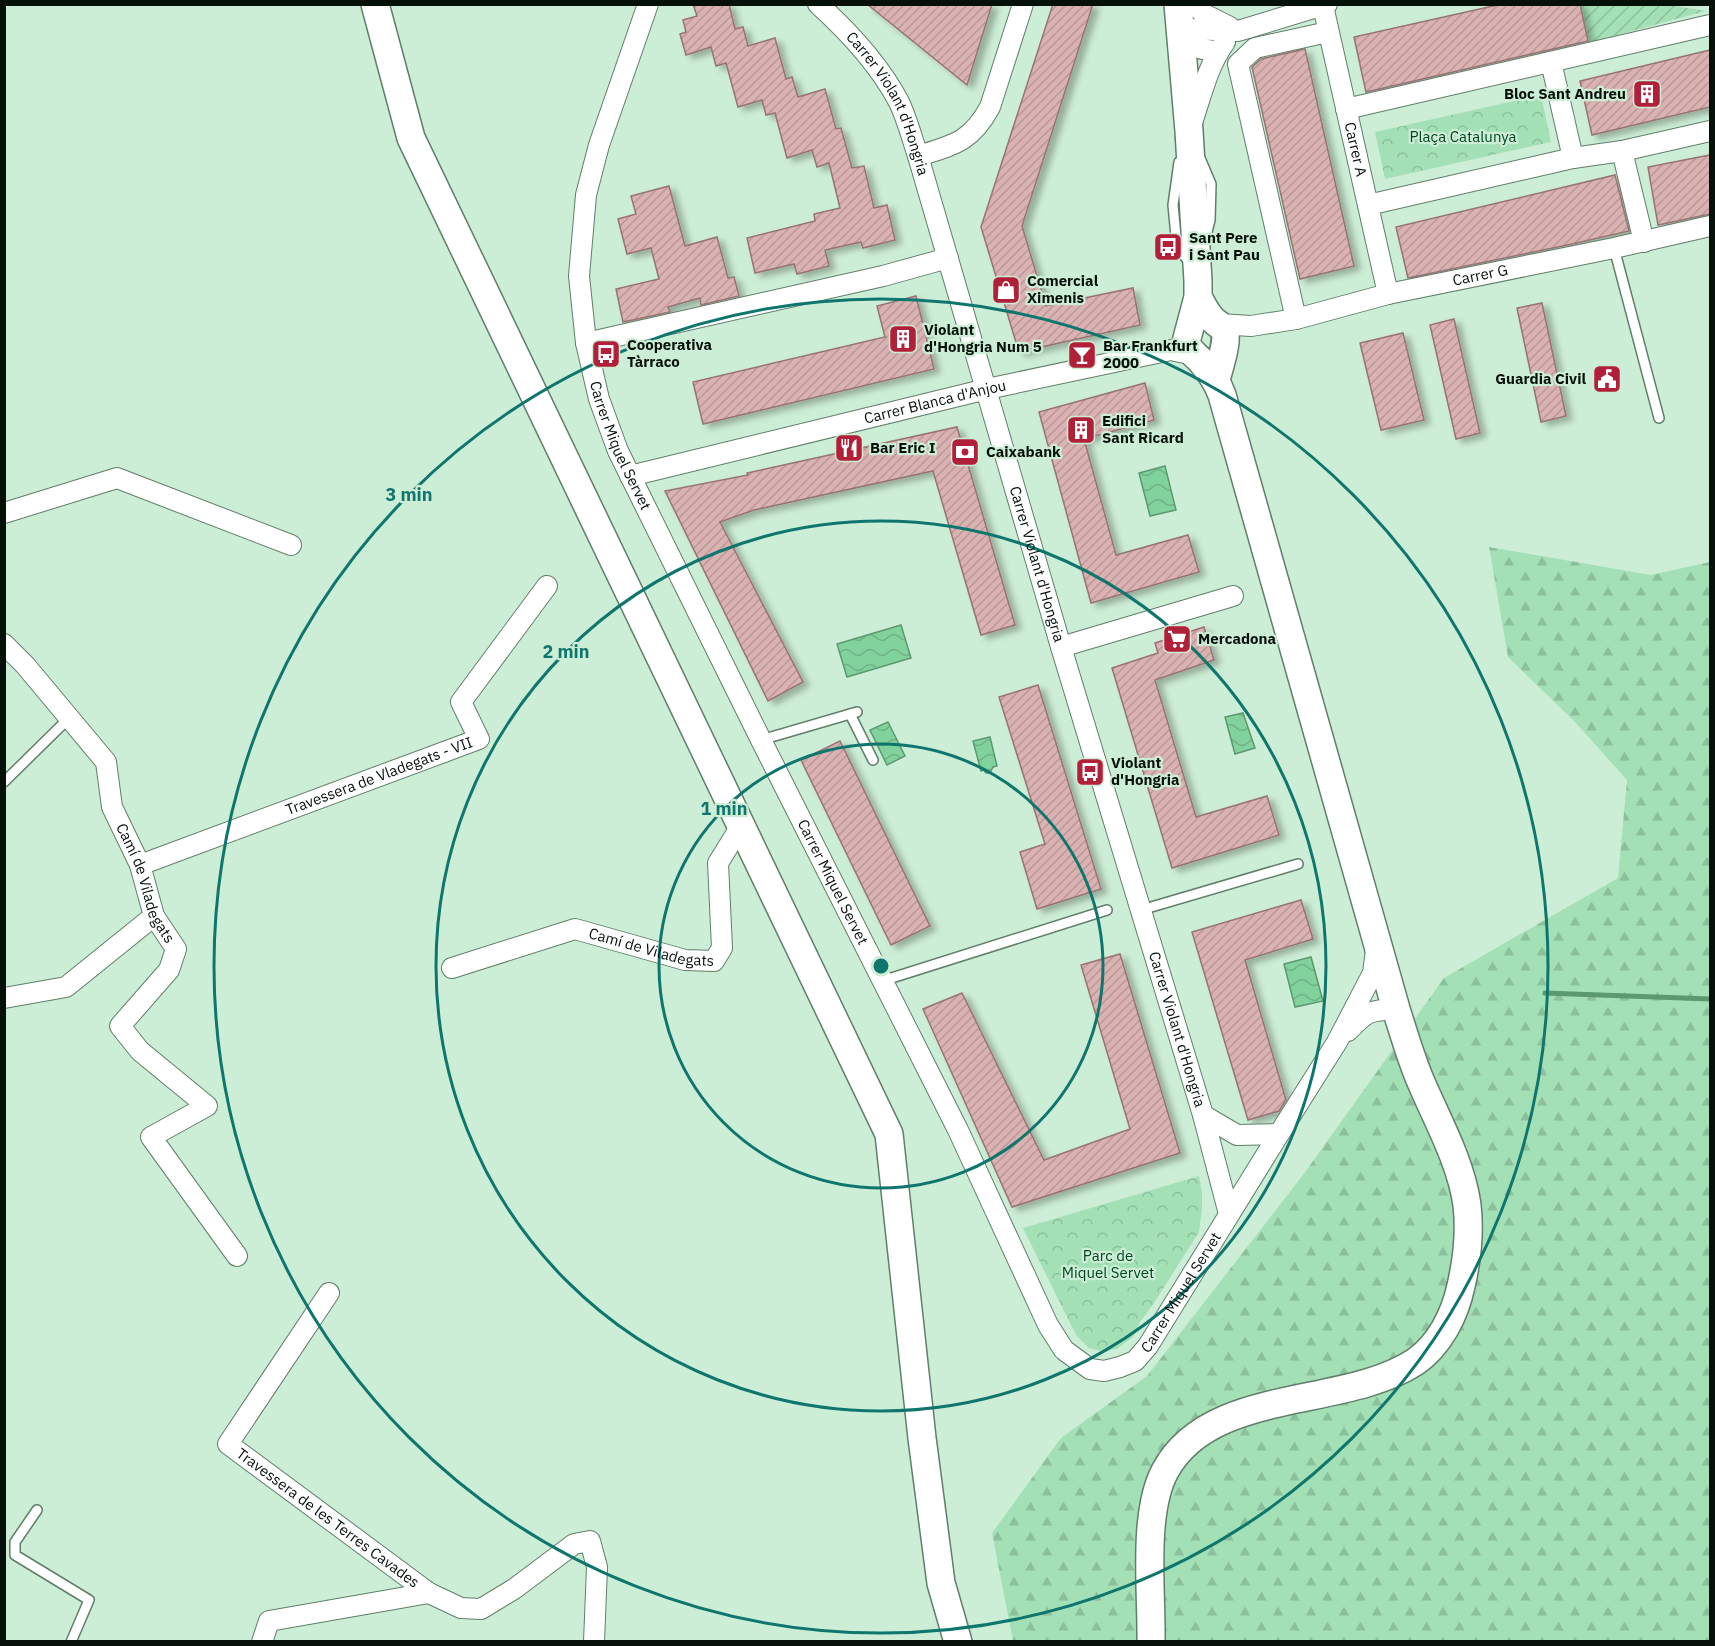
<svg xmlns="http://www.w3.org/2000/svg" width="1715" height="1646" font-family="'IBM Plex Sans',sans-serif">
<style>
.forest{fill:url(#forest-firs)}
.park{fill:url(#park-crowns)}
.garden{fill:url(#garden-furrows)}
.water{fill:url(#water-waves);stroke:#5c9870;stroke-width:1.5}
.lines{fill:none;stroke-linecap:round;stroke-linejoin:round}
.stream{stroke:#5c9870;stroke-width:5}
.building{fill:url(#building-hatch);stroke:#987373;stroke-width:1.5;filter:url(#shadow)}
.lane-casing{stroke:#607e69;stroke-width:12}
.street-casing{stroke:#607e69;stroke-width:22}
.secondary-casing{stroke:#607e69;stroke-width:30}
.lane{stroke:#fff;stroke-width:9}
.street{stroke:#fff;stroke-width:20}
.secondary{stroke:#fff;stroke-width:27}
.ring{fill:none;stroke:#0f766e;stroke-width:3}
.labels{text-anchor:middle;stroke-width:4.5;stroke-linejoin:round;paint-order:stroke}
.poi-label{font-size:15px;font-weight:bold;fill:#051009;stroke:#cdeed6;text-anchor:start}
.street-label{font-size:15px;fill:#051009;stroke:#cdeed6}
.park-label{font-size:15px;fill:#014422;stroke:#cdeed6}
.centre{fill:#0f766e;stroke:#cdeed6;stroke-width:3}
.ring-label{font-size:18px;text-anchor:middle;font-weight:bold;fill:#0f766e;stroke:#cdeed6;stroke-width:4.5;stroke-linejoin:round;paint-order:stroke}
</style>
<defs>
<pattern id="forest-firs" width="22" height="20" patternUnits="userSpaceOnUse" patternTransform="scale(1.5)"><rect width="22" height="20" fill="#a4e0b6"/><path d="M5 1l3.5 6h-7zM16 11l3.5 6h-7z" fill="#8cbf9b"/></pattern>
<pattern id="park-crowns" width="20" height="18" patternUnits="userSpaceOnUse" patternTransform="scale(1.5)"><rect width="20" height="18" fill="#a4e0b6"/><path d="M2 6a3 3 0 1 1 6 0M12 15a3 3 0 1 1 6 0" fill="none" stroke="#8cbf9b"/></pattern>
<pattern id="garden-furrows" width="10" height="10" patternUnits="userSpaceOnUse" patternTransform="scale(1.5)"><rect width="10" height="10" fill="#a4e0b6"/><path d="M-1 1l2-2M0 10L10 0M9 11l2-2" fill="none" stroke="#8cbf9b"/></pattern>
<pattern id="water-waves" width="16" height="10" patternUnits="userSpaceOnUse" patternTransform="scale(1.5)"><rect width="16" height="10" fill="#81d29c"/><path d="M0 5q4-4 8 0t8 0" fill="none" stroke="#6eb385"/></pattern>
<pattern id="building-hatch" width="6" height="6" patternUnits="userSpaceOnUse" patternTransform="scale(1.5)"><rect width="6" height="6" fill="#dbb2b2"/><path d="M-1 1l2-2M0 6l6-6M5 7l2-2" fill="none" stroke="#ba9898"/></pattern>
<filter id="shadow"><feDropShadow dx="6" dy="4" stdDeviation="3" flood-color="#0004"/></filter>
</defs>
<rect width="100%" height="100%" fill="#cdeed6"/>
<path class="forest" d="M1489,547L1651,575L1710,562V1641H1013L992,1533L1061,1438L1147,1376L1303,1175L1444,978L1618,878L1627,780L1575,722L1508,657Z"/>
<g class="park">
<path d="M1541,95L1551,142L1385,179L1375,132Z"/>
<path d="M1199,1176L1202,1193V1209L1199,1232L1154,1303L1140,1322L1134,1336L1117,1349L1101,1351L1089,1348L1076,1335L1023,1228Z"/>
</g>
<path class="garden" d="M1580,5H1669L1706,11L1588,43Z"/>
<g class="water">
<path d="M1165,466L1176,510L1150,516L1139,473Z"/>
<path d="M901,625L911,658L847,677L837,644Z"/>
<path d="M1243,713L1255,748L1235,754L1225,717Z"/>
<path d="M888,722L905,756L887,765L870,730Z"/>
<path d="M990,737L997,766L993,767L990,773H986L984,770L981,771L973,741Z"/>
<path d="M1311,957L1323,1001L1295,1007L1284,964Z"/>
</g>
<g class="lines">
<path class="stream" d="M1545,993L1710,999"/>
</g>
<g class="building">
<path d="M693,4H729L735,29L743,27L748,46L775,38L786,79L792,77L798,97L825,89L836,129L841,128L852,168L864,166L874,208L887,205L895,240L863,248L861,242L825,250L829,266L797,274L794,264L755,273L747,238L815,221L814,214L840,208L829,163L817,167L812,150L787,158L775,113L766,115L762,100L738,107L726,63L716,66L711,47L686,55L680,34L686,32L683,20L697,16Z"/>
<path d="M867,4H992L967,85Z"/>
<path d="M1053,4H1093L1022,226L1046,306L1133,288L1140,325L1019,352L981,227Z"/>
<path d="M1502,4H1580L1588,41L1366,92L1354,37Z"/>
<path d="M1305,49L1354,266L1300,279L1252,67L1261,59Z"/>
<path d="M1710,50V107L1592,135L1580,81Z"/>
<path d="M1710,155V214L1658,225L1648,167Z"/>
<path d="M1615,175L1629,231L1572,244L1408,278L1396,227Z"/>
<path d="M669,186L685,246L717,237L728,278L734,277L739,296L701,305L700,298L668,307L670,312L623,322L616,289L659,279L651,248L627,254L618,219L636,214L631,196Z"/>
<path d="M916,296L934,369L703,424L693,382L885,337L877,306Z"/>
<path d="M1542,303L1566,416L1541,422L1517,308Z"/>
<path d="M1454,319L1480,433L1456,439L1430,325Z"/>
<path d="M1403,333L1424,420L1381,430L1360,343Z"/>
<path d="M1145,383L1154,420L1084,439L1116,555L1188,535L1199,572L1091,603L1039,412Z"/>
<path d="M957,427L1015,625L981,635L933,471L754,510L720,522L803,682L768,701L665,491L748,475L747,473Z"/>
<path d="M1204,627L1214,660L1155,680L1196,817L1267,796L1279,835L1172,868L1112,668L1158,653L1155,643Z"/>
<path d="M1038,685L1101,889L1037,909L1020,852L1045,844L999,697Z"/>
<path d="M840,741L930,926L891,945L801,760Z"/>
<path d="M1301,900L1313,939L1245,960L1286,1100L1279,1111L1248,1120L1192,932Z"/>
<path d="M1120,954L1180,1153L1012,1207L923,1009L962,993L1044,1160L1130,1129L1081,965Z"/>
</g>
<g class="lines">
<g class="lane-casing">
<g id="lane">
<path d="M1200,158L1211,184L1210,220L1205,240"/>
<path d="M1179,162L1173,205L1177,247L1190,263"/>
<path d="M1614,248L1659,418"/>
<path d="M850,714L873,760"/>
<path d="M761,740L857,712"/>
<path d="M4,782L69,718"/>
<path d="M1141,910L1298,864"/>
<path d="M882,981L1107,910"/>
<path d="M37,1510L15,1542V1555L89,1600L71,1642"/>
</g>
</g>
<g class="street-casing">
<g id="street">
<path id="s1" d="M648,4L599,145L586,195L579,276L586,343L599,399L618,451L761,740L958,1130L1048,1325L1064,1350L1090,1369L1104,1371L1120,1367L1135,1361L1148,1346L1279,1134L1337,1042L1373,973L1376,950"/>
<path id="s2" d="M818,4C849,32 880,66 899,102C907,119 912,138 918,156L1061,647L1203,1115L1229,1214"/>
<path d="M1194,4L1204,14L1230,27"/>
<path id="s3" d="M1323,6L1388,294"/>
<path d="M1219,51C1197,50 1195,48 1180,32L1190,29L1238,31L1327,4"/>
<path d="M1551,62L1573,158"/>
<path d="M1346,109L1710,25"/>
<path d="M1192,123C1201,96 1208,65 1225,42"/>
<path d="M1622,151L1644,242"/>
<path d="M918,156C954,145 971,142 990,107L1023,4"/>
<path d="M1368,205L1573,158L1622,151L1710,131"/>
<path d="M1296,319L1238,64L1255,48L1328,32"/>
<path id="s4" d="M1219,324L1251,326L1296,319L1388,294L1614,248L1710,226"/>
<path d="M586,343L883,276L948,258"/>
<path id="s5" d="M630,476L987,389L1171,350L1194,355"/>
<path d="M4,513L117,478L291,545"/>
<path id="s6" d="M4,644L25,665L106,762L112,807L140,865L154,916L176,949L169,970L120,1026L140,1051L207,1106L151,1137L237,1256"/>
<path d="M1061,647L1233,596"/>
<path id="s7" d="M140,865L479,739L461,702L547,586"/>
<path id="s8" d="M452,968L575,929L685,960L714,961L722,948L718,863L741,826"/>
<path d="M4,998L66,987L154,916"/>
<path d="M1348,1031C1367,1011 1368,1011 1396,1009"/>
<path d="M1203,1115L1237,1135L1279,1134"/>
<path id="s9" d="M329,1293L228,1444L429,1593"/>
<path d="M262,1642L269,1621L429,1593L461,1608L481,1609L514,1589L574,1544L590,1541L597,1567L594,1642"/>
</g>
</g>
<g class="secondary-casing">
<g id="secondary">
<path d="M375,4L411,138L889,1134L922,1438L941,1583L958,1642"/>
<path d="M1198,297C1202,304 1207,315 1213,320C1217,324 1221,325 1224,330C1229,339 1219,368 1216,380"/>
<path d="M1151,1642C1152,1593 1142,1514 1165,1471C1210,1387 1343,1409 1415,1362C1440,1345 1455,1314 1461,1286C1467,1260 1470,1231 1467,1205C1461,1162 1438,1122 1421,1082C1411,1059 1404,1034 1396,1009L1222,395C1217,381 1210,372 1201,361C1195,354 1189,352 1186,342L1198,297V281L1189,131L1178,4"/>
</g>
</g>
<use href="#lane" class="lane"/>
<use href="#street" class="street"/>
<use href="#secondary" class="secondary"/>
</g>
<g class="ring">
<circle cx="881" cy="966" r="222"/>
<circle cx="881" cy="966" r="445"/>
<circle cx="881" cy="966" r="667"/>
</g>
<defs>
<g id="building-square" transform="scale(1.5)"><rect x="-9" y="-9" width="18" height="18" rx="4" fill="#b21f39" stroke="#cdeed6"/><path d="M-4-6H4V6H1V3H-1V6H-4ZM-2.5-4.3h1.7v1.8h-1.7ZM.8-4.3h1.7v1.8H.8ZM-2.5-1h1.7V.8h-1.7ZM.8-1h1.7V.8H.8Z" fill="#fff"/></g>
<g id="bus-square" transform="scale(1.5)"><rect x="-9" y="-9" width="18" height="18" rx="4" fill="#b21f39" stroke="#cdeed6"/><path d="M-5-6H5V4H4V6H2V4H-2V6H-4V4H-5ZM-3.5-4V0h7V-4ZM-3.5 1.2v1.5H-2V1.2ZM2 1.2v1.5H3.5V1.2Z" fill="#fff"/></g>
<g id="shop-square" transform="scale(1.5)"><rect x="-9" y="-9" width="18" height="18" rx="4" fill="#b21f39" stroke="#cdeed6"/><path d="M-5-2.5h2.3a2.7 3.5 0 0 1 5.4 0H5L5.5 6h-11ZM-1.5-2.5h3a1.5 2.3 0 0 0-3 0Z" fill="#fff"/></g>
<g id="bar-square" transform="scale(1.5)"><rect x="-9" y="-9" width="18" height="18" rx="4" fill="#b21f39" stroke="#cdeed6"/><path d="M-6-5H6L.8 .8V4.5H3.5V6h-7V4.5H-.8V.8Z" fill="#fff"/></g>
<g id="civic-square" transform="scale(1.5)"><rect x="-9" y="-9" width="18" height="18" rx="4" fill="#b21f39" stroke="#cdeed6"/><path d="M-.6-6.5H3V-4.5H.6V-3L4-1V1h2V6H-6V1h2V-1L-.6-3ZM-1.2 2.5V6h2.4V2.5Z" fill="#fff"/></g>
<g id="restaurant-square" transform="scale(1.5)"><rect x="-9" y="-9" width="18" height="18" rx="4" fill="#b21f39" stroke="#cdeed6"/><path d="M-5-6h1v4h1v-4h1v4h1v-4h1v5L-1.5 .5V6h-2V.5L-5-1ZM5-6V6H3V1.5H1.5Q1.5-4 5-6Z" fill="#fff"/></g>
<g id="bank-square" transform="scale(1.5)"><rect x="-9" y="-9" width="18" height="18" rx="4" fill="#b21f39" stroke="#cdeed6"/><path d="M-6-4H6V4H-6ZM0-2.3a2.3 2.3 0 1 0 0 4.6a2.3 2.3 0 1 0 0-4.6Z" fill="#fff"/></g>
<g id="supermarket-square" transform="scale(1.5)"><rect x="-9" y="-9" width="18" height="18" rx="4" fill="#b21f39" stroke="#cdeed6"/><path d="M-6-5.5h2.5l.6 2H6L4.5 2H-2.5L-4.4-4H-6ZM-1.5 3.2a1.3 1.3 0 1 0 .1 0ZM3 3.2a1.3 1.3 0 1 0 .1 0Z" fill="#fff"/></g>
</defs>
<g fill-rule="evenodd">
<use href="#building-square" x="1647" y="94"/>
<use href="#bus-square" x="1168" y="247"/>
<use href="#shop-square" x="1006" y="290"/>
<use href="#building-square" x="903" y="339"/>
<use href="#bus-square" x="606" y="354"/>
<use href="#bar-square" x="1082" y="355"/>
<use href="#civic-square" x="1607" y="379"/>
<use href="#building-square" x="1081" y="430"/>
<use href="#restaurant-square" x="849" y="448"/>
<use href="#bank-square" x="965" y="452"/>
<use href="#supermarket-square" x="1177" y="639"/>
<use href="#bus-square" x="1090" y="772"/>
</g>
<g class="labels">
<g class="poi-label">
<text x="1626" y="99" text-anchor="end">Bloc Sant Andreu</text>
<text x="1189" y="243">Sant Pere<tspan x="1189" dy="17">i Sant Pau</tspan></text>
<text x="1027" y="286">Comercial<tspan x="1027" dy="17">Ximenis</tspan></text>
<text x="924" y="335">Violant<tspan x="924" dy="17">d'Hongria Num 5</tspan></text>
<text x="627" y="350">Cooperativa<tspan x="627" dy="17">Tàrraco</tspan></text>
<text x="1103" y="351">Bar Frankfurt<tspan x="1103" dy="17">2000</tspan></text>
<text x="1586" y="384" text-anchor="end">Guardia Civil</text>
<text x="1102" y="426">Edifici<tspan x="1102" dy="17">Sant Ricard</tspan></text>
<text x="870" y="453">Bar Eric I</text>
<text x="986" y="457">Caixabank</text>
<text x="1198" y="644">Mercadona</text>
<text x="1111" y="768">Violant<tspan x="1111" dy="17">d'Hongria</tspan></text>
</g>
<g class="street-label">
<text dy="5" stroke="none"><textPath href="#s2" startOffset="124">Carrer Violant d'Hongria</textPath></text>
<text dy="5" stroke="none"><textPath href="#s3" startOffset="147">Carrer A</textPath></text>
<text dy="5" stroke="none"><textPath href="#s4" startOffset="267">Carrer G</textPath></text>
<text dy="5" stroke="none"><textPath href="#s5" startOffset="314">Carrer Blanca d'Anjou</textPath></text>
<text dy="5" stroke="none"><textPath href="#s1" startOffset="458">Carrer Miquel Servet</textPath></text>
<text dy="5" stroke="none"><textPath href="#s2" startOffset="610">Carrer Violant d'Hongria</textPath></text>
<text dy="5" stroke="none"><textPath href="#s7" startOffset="255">Travessera de Vladegats - VII</textPath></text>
<text dy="5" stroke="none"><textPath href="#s6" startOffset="285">Camí de Viladegats</textPath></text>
<text dy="5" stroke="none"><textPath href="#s1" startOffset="944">Carrer Miquel Servet</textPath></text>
<text dy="5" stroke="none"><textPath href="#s8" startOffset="208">Camí de Viladegats</textPath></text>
<text dy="5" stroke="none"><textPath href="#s2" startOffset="1096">Carrer Violant d'Hongria</textPath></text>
<text dy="5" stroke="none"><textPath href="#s1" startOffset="1628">Carrer Miquel Servet</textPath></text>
<text dy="5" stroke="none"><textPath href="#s9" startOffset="306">Travessera de les Terres Cavades</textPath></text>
</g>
<g class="park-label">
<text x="1463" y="142">Plaça Catalunya</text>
<text x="1108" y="1261">Parc de<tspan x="1108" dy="17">Miquel Servet</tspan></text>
</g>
</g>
<circle cx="881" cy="966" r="9" class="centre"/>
<g class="ring-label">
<text x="409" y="501">3 min</text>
<text x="566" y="658">2 min</text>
<text x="724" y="815">1 min</text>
</g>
<rect width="1715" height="1646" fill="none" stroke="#051009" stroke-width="12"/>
</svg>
